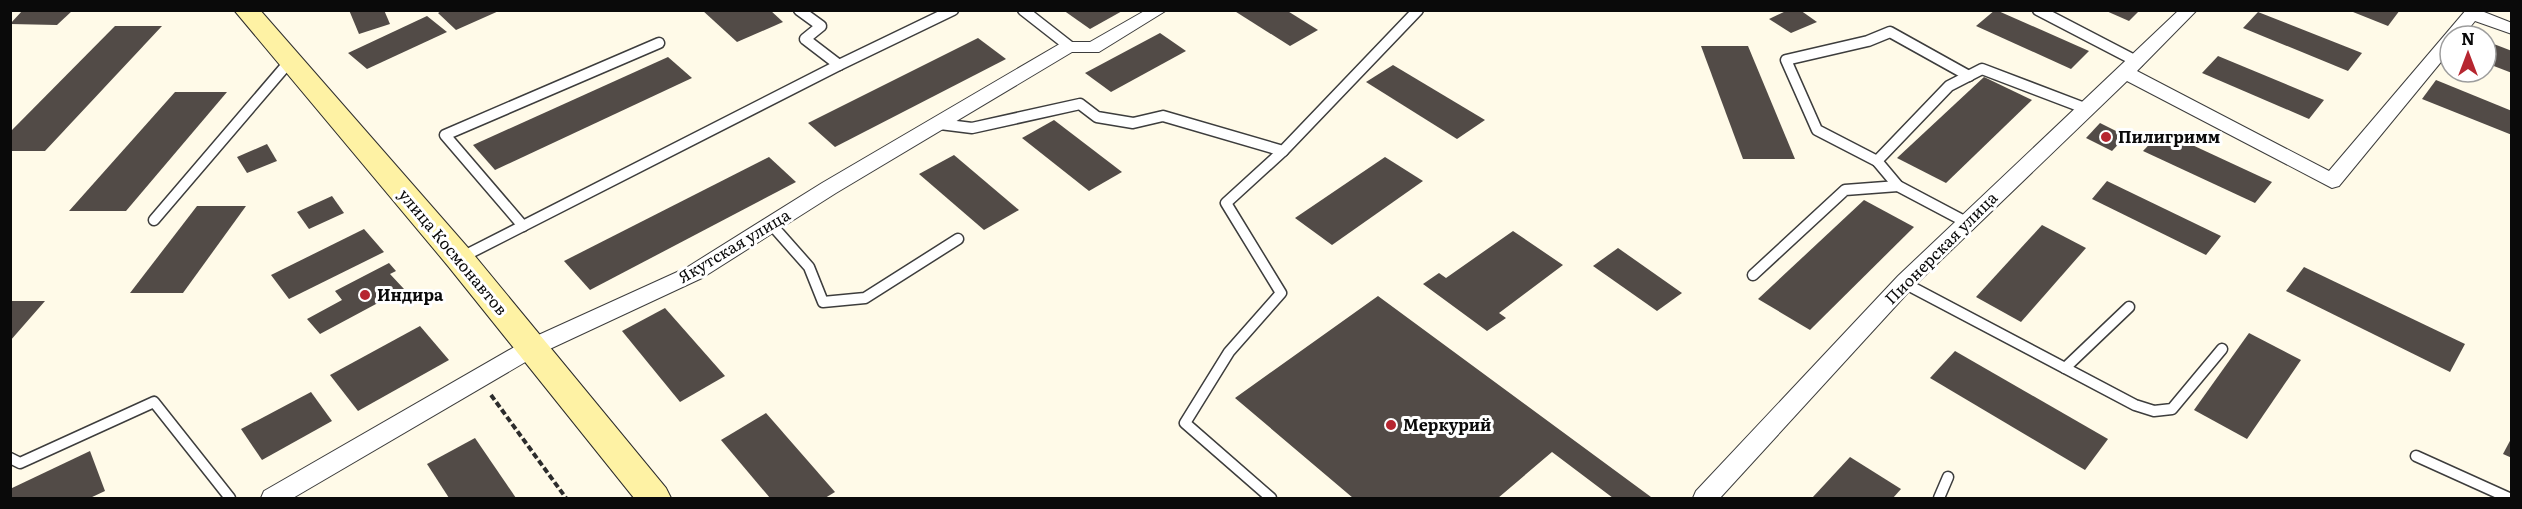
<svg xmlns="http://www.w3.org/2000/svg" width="2522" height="509" font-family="Literata,serif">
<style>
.building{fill:#524b47}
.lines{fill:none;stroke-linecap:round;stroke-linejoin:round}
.lane-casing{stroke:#3d3d3d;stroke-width:13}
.street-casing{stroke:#3d3d3d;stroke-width:2}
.secondary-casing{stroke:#2c2c2c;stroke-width:2}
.path{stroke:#2c2c2c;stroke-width:4;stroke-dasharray:6 3;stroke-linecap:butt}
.lane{stroke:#fff;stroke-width:10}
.street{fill:#fff;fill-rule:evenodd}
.secondary{fill:#fef2a4;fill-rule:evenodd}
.poi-dot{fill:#b62630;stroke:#fff;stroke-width:2}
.labels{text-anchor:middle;stroke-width:6;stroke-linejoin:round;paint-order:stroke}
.poi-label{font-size:16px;font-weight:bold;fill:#0a0a0a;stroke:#fff;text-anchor:start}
.street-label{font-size:16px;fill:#0a0a0a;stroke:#fff}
</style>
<rect width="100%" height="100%" fill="#fffae8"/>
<g class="building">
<path d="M23,10H73L57,25L10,24Z"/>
<path d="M349,10H384L390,24L359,34Z"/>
<path d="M443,10H501L456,30L438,13Z"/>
<path d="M702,10H770L783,22L737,42Z"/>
<path d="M1063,10H1124L1090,29Z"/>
<path d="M1233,10H1286L1318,30L1290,46Z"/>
<path d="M1788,10H1800L1817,22L1791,33L1769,19Z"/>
<path d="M1995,10H1996L2089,51L2071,69L1976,26Z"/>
<path d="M2104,10H2140L2129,21Z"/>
<path d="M2348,10H2400L2388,26Z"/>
<path d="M2258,12L2362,53L2348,71L2243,28Z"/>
<path d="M427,16L447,32L367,69L348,53Z"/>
<path d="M115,26H162L45,151H10V132Z"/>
<path d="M1160,33L1186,51L1111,92L1085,73Z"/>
<path d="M978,38L1006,59L835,147L808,123Z"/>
<path d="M2486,41L2512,51V73L2486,63Z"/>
<path d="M1701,46H1748L1795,159H1743Z"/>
<path d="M2218,56L2324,100L2309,119L2202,73Z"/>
<path d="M668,57L692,78L495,170L473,145Z"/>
<path d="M1393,65L1485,120L1457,139L1366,82Z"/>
<path d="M1984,77L2032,100L1946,183L1897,158Z"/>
<path d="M2436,80L2512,111V135L2422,99Z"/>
<path d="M175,92H227L126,211H69Z"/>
<path d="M1054,120L1122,172L1089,191L1022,138Z"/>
<path d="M2100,123L2126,136L2112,151L2086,138Z"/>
<path d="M2162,131L2272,182L2255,203L2143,151Z"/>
<path d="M267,144L277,161L247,173L237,157Z"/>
<path d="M954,155L1019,210L984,230L919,174Z"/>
<path d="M769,157L796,182L590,290L564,261Z"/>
<path d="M1385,157L1423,181L1332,245L1295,218Z"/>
<path d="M2107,181L2221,236L2206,255L2092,199Z"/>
<path d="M332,196L344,213L309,229L297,212Z"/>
<path d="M1864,200L1914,227L1810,330L1758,299Z"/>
<path d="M197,206H246L183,293H130Z"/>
<path d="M2042,225L2086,248L2021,322L1976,297Z"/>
<path d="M364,229L384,252L289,299L271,275Z"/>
<path d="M1513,231L1563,265L1499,313L1506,318L1487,331L1423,284L1439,273L1446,278Z"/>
<path d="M1618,248L1682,293L1657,311L1593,266Z"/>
<path d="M389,263L396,271L390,274L404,289L320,334L307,319L342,300L335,291Z"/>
<path d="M2304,267L2465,344L2450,372L2286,291Z"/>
<path d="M1378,296L1651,497L1613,498L1552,452L1498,498H1353L1235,398Z"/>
<path d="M10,301H45L10,341Z"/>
<path d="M665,308L725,376L680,402L622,331Z"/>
<path d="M420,326L449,360L358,411L330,375Z"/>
<path d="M2249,333L2301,360L2247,439L2194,410Z"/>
<path d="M1955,351L2108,439L2085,470L1930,378Z"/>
<path d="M311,392L332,421L262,460L241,429Z"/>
<path d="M766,413L835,492L825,498H770L721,440Z"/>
<path d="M2512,437V458L2503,454Z"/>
<path d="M475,438L516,498H449L427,464Z"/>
<path d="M90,451L105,491L90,498H10V489Z"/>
<path d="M1850,457L1901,489L1893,498H1812Z"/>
</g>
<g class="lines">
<g class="lane-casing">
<g id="lane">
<path d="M799,10L821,26L805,39L839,65"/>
<path d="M1023,10L1069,46"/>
<path d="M2038,10L2138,62"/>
<path d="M940,124L972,128L1080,104L1097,117L1133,123L1163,116L1283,151L1418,10"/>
<path d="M1877,161L1817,130L1786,60L1868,41L1890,32L1969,76"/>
<path d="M154,220L290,61"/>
<path d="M1966,222L1898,186L1877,161L1949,86L1982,69L2087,109"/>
<path d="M771,224L809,267L823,302L865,298L958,239"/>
<path d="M523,226L445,135L659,43"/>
<path d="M460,258L839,65L953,10"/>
<path d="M1753,275L1845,190L1898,186"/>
<path d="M1904,283L2135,405L2154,411L2172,409L2222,349"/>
<path d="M2065,368L2129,307"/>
<path d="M2416,456L2509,498"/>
<path d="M10,458L20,463L154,402L230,498"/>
<path d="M1271,498L1185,423L1229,352L1281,293L1226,203L1283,151"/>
<path d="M1939,498L1948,477"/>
</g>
</g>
<g class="street-casing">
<g id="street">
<path d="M1146,10H1167L1099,52H1072L836,193L702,278L539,354L293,498H261L264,491L523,342L686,268L822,183L1063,42H1090Z"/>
<path d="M2179,10H2197L2137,71L2329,171L2466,10H2479L2512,23V34L2475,21L2463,36H2450V51L2339,186L2332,188L2127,81L1914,286L1720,498H1693L1696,491L1898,276Z"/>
</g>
</g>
<g class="secondary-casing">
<path id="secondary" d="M234,10H260L470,250L666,488L671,498H634L448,266Z"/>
</g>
<path class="path" d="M491,395L566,498"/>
<use href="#lane" class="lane"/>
<use href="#street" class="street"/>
<use href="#secondary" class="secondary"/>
</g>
<g class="poi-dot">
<circle cx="2106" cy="137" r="6"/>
<circle cx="365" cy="295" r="6"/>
<circle cx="1391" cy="425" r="6"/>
</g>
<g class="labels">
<g class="poi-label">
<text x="2118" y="143">Пилигримм</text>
<text x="377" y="301">Индира</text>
<text x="1403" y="431">Меркурий</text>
</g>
<g class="street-label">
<text transform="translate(734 246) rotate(-31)" y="6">Якутская улица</text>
<text transform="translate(1941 248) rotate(-45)" y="6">Пионерская улица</text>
<text transform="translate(453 252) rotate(50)" y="6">улица Космонавтов</text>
</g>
</g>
<rect width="2522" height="509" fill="none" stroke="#0a0a0a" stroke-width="24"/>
<g transform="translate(2468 54)"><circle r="28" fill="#ffffff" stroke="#9d9d9d" stroke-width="1.5"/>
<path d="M0-4.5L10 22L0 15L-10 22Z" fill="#b62630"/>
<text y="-9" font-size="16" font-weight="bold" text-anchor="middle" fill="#0a0a0a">N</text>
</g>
</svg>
